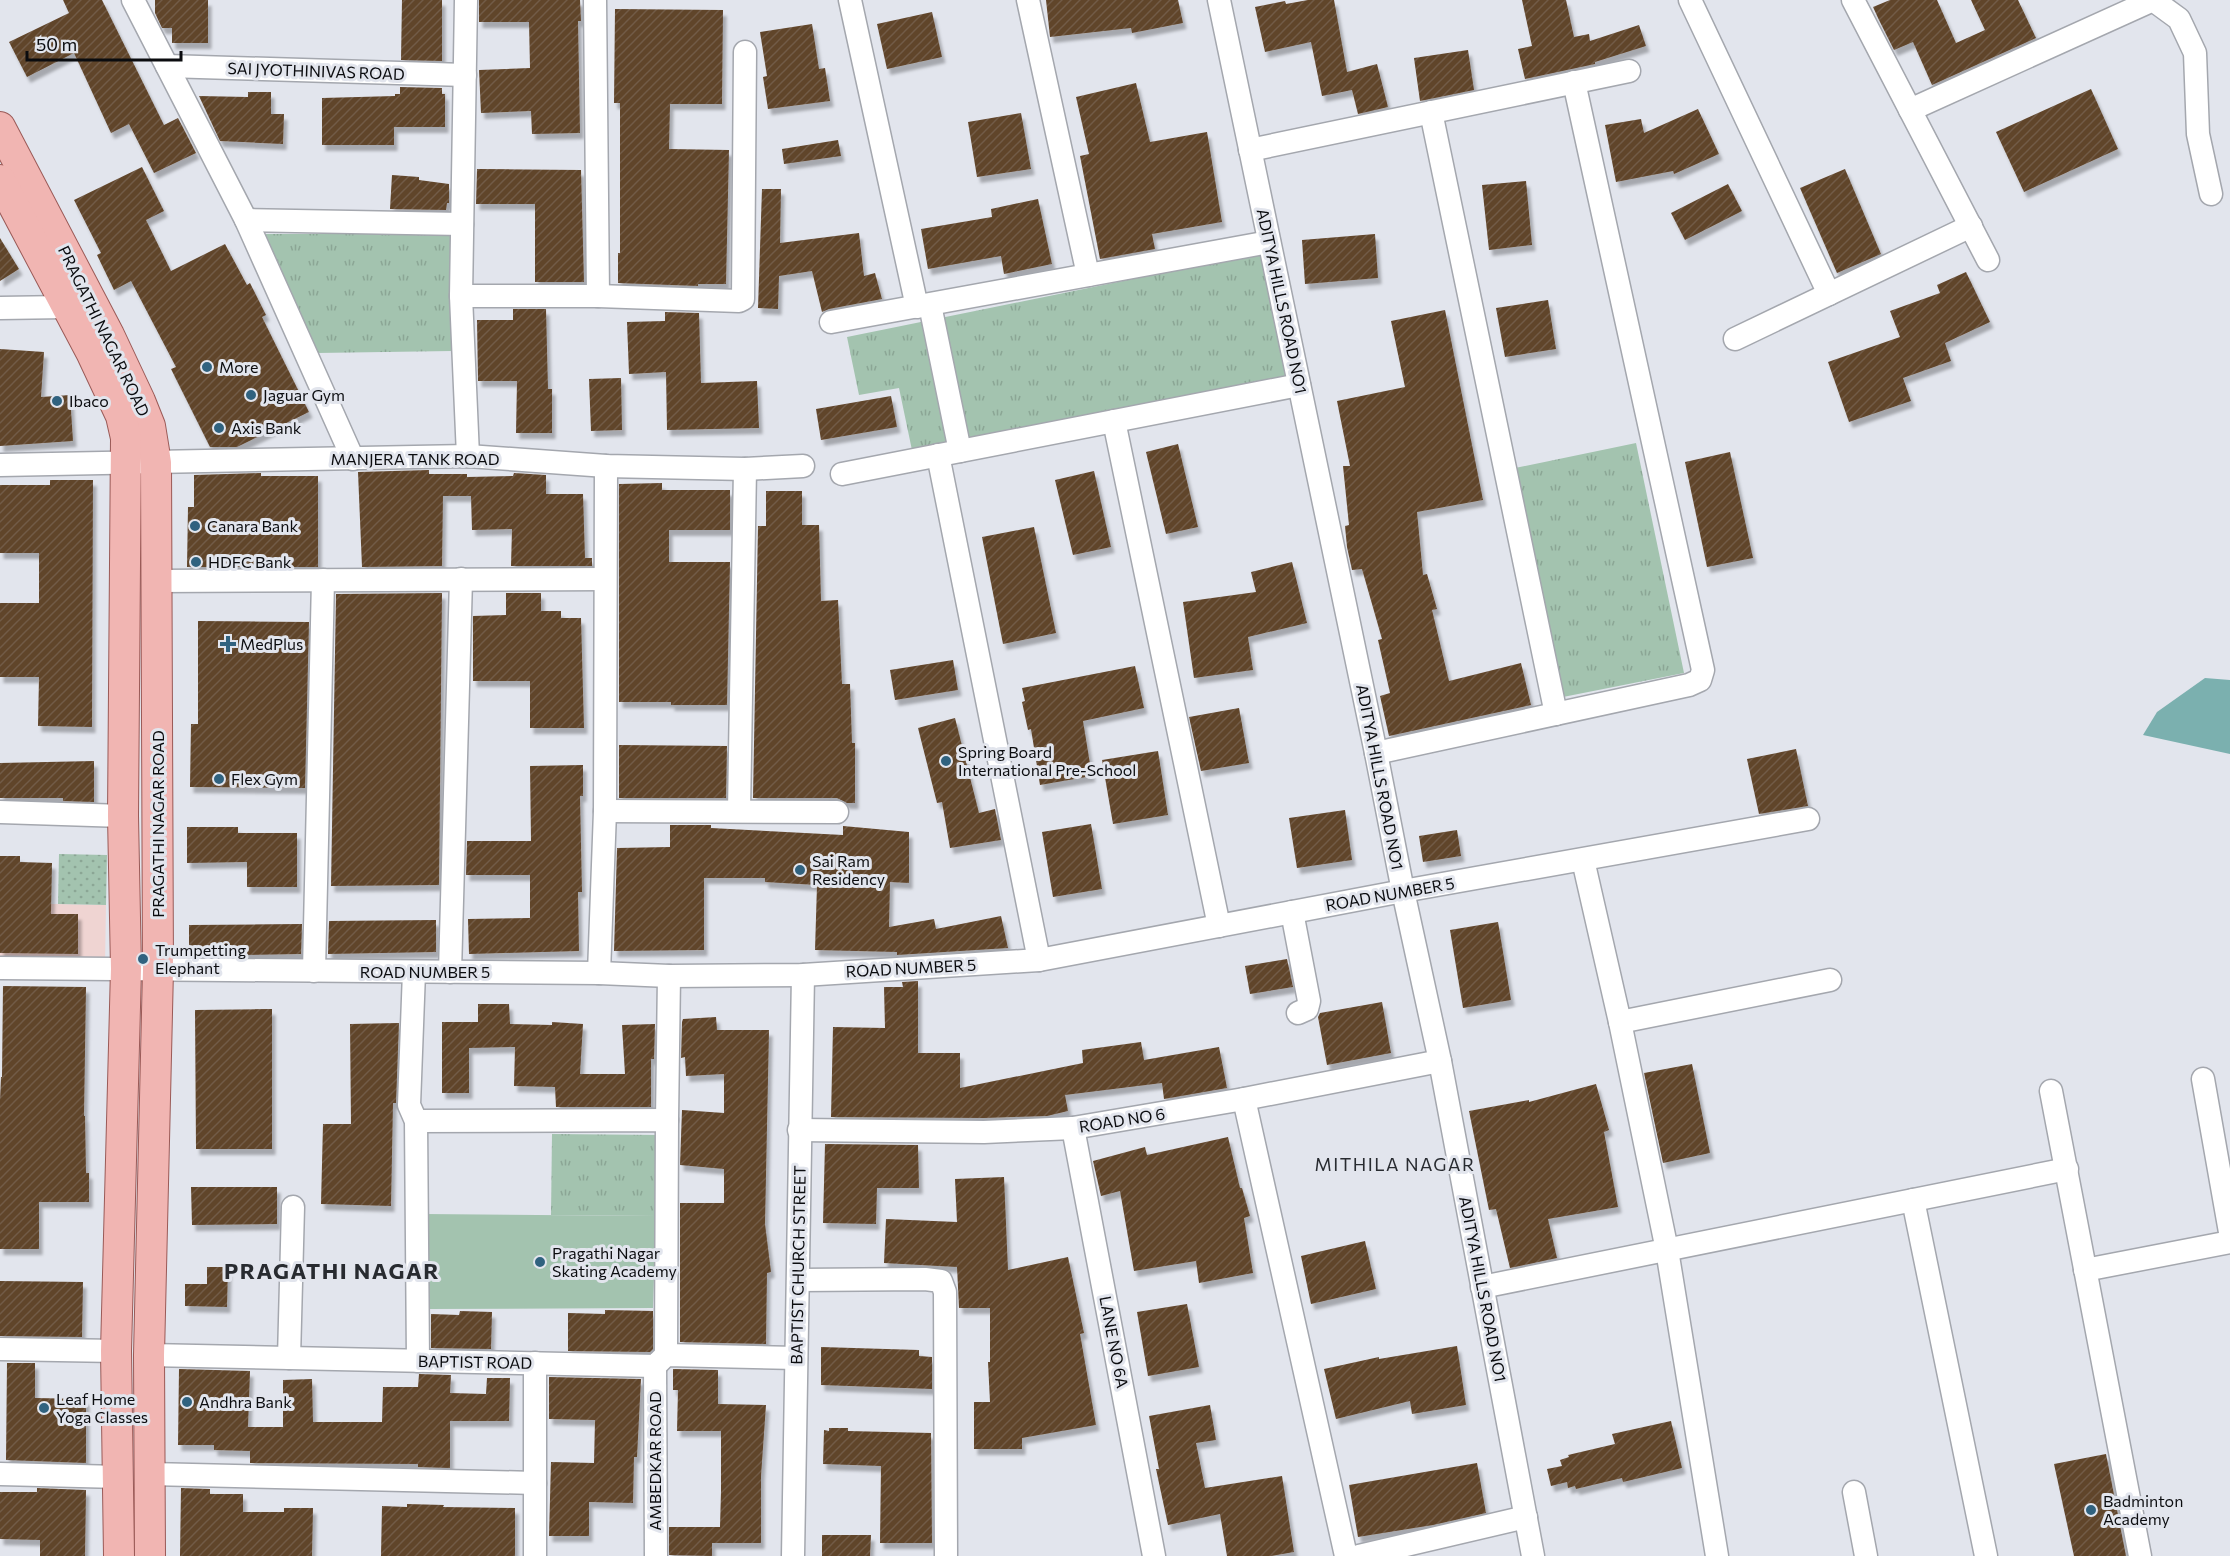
<svg xmlns="http://www.w3.org/2000/svg" width="2230" height="1556" font-family="Commissioner,sans-serif">
<style>
.commercial{fill:#efd4d2}
.grass{fill:url(#grass-dots)}
.park{fill:url(#park-tufts)}
.pitch{fill:#a3c3af}
.water{fill:#7bb0af}
.building{fill:url(#building-hatch);filter:url(#shadow)}
.lines{fill:none;stroke-linecap:round;stroke-linejoin:round}
.minor-casing{stroke:#a4a7ae;stroke-width:25}
.major-casing{stroke:#9a5a57;stroke-width:32}
.minor{stroke:#fff;stroke-width:22}
.major{stroke:#f1b5b2;stroke-width:30}
.poi-dot{fill:#30627f;stroke:#e2e5ed;stroke-width:2}
.labels{text-anchor:middle;stroke-width:6;stroke-linejoin:round;paint-order:stroke}
.street-label{font-size:16px;fill:#0b0c0f;stroke:#e2e5ed}
.poi-label{font-size:16px;fill:#0b0c0f;stroke:#e2e5ed;text-anchor:start}
.neighbourhood-label{font-size:18px;letter-spacing:1.5px;fill:#282b30;stroke:#e2e5ed}
.district-label{font-size:22px;font-weight:bold;letter-spacing:1.5px;fill:#282b30;stroke:#e2e5ed}
</style>
<defs>
<pattern id="grass-dots" width="8" height="8" patternUnits="userSpaceOnUse" patternTransform="scale(1.5)"><rect width="8" height="8" fill="#a3c3af"/><path d="M2 2h.1M6 6h.1" fill="none" stroke="#8ba695" stroke-width="1.8" stroke-linecap="round"/></pattern>
<pattern id="park-tufts" width="24" height="20" patternUnits="userSpaceOnUse" patternTransform="scale(1.5)"><rect width="24" height="20" fill="#a3c3af"/><path d="M3 7l-1-3M5 7V3M7 7l1-3M15 17l-1-3M17 17v-4M19 17l1-3" fill="none" stroke="#8ba695"/></pattern>
<pattern id="building-hatch" width="6" height="6" patternUnits="userSpaceOnUse" patternTransform="scale(1.5)"><rect width="6" height="6" fill="#60442a"/><path d="M-1 1l2-2M0 6l6-6M5 7l2-2" fill="none" stroke="#715b46"/></pattern>
<filter id="shadow"><feDropShadow dx="3.5" dy="6" stdDeviation="1.5" flood-color="#0004"/></filter>
</defs>
<rect width="100%" height="100%" fill="#e2e5ed"/>
<path class="commercial" d="M0,903L106,905L105,965L0,963Z"/>
<path class="grass" d="M59,854L107,855L106,905L58,904Z"/>
<g class="park">
<path d="M258,234H450L452,351L317,353Z"/>
<path d="M1260,253L1287,380L913,455L899,388L859,395L847,337Z"/>
<path d="M1636,443L1684,673L1563,697L1515,468Z"/>
<path d="M552,1134L657,1135L656,1216L551,1215Z"/>
</g>
<path class="pitch" d="M424,1214L656,1216L653,1308L426,1309Z"/>
<path class="water" d="M2205,678L2230,680V754L2143,735L2157,712Z"/>
<g class="building">
<path d="M63,0H102L164,125L178,118L196,153L154,173L129,124L111,133L74,53L27,77L9,42L69,13Z"/>
<path d="M155,0H208V43H172V28H162L155,13Z"/>
<path d="M402,0H442V61L401,60Z"/>
<path d="M479,0H580L581,21H578L580,133L532,134L531,111L481,113L479,70L530,68L529,22H479Z"/>
<path d="M1046,0H1178L1183,23L1132,33L1131,28L1050,37Z"/>
<path d="M1308,0H1334L1347,72L1377,64L1388,107L1358,114L1352,90L1322,96L1311,42L1265,52L1255,7L1285,1L1286,4Z"/>
<path d="M1522,0H1566L1574,37L1589,34L1590,41L1639,25L1646,46L1595,62V64L1525,79L1518,49L1532,46Z"/>
<path d="M1890,0H1937L1956,43L1985,30L1971,0H2018L2036,38L1932,85L1913,42L1894,50L1879,20L1873,7Z"/>
<path d="M615,9L723,10L722,104H670L669,149L729,150L726,284H698V286L618,283V253H620V103H614Z"/>
<path d="M932,12L942,57L887,69L877,24Z"/>
<path d="M812,24L819,69L825,68L830,101L768,109L763,77L767,76L760,32Z"/>
<path d="M1468,50L1474,90L1420,101L1414,58Z"/>
<path d="M1136,83L1150,142L1207,132L1222,222L1152,234L1155,249L1100,259L1080,156L1089,154L1076,97Z"/>
<path d="M400,87L442,88V94H445V127H394V145H322V98L395,96V94H400Z"/>
<path d="M2091,89L2118,149L2024,192L1996,132Z"/>
<path d="M248,92H271V114H284L283,144L220,141L199,96L248,97Z"/>
<path d="M1698,109L1719,154L1674,174L1673,171L1616,182L1605,125L1641,119L1644,133Z"/>
<path d="M1021,113L1031,169L977,177L968,122Z"/>
<path d="M838,140L841,156L784,164L782,149Z"/>
<path d="M142,167L164,211L146,220L171,271L225,244L247,285L250,283L266,315L262,317L309,412L237,447H210L171,369L176,367L131,281L114,290L97,255L101,253L74,200Z"/>
<path d="M477,169L581,170L584,282H535V204H476Z"/>
<path d="M1845,169L1881,254L1837,273L1800,188Z"/>
<path d="M392,175L419,177V180L449,184V203H447L446,210L390,209Z"/>
<path d="M1526,181L1532,245L1489,250L1482,185Z"/>
<path d="M1728,184L1742,211L1685,240L1671,213Z"/>
<path d="M762,189H781L780,243L859,233L864,276L875,273L882,299L829,309L822,312L812,271L779,276L778,309L758,308Z"/>
<path d="M1038,199L1052,264L1004,274L1001,256L928,269L921,229L992,217L991,209Z"/>
<path d="M1375,234L1378,278L1305,284L1302,240Z"/>
<path d="M0,238L19,269L0,281Z"/>
<path d="M1966,272L1990,322L1945,343L1951,361L1903,378L1911,401L1849,422L1828,362L1900,337L1890,311L1940,293L1937,285Z"/>
<path d="M1548,300L1556,349L1505,357L1496,308Z"/>
<path d="M513,309H546L548,389H552V433H516L517,381H478L477,320H513Z"/>
<path d="M1445,310L1483,500L1417,512L1423,575L1427,574L1437,609L1432,610L1449,681L1521,663L1531,705L1389,736L1380,696L1390,693L1378,640L1382,639L1362,569L1352,570L1347,547L1345,526L1349,525L1343,466H1350L1337,401L1405,387L1391,321Z"/>
<path d="M665,312L699,313L701,383L757,381L759,428L667,430L666,372L629,374L627,322L665,321Z"/>
<path d="M0,349L44,352L41,397L70,395L73,441L0,446Z"/>
<path d="M621,378L622,430L591,431L589,379Z"/>
<path d="M891,396L897,427L821,440L816,409Z"/>
<path d="M1178,444L1198,527L1166,534L1146,452Z"/>
<path d="M1730,452L1753,558L1707,567L1685,462Z"/>
<path d="M429,470V474H467V477L513,476L514,473L546,475V494H583L585,558H592V566H511L512,529L472,530L471,496H443L442,566L362,567L358,472Z"/>
<path d="M1094,471L1111,547L1073,555L1055,480Z"/>
<path d="M261,473V476H318V567H187L188,507H194V475Z"/>
<path d="M50,480H93L92,727L38,726L39,677H0V603H39V553H0V485H50Z"/>
<path d="M662,483V490H730V530H669V562H730L727,705H671V702H619V484Z"/>
<path d="M766,491H802V525H819L821,601L838,600L842,684H850L852,743H855V803H847L837,798H753L758,526H766Z"/>
<path d="M1034,527L1056,633L1003,644L982,537Z"/>
<path d="M1292,562L1307,623L1248,637L1253,670L1194,678L1183,602L1256,592L1251,572Z"/>
<path d="M442,593L439,885L331,886L336,594Z"/>
<path d="M506,593H541V611H561V618H581L584,728H530V681H473V616L506,615Z"/>
<path d="M198,621L309,622L305,788L190,787L191,724H198Z"/>
<path d="M953,660L958,690L895,700L890,670Z"/>
<path d="M1135,666L1144,708L1083,721L1092,776L1040,785L1031,729L1028,730L1022,702L1025,701L1022,688Z"/>
<path d="M1239,708L1249,763L1201,771L1189,717Z"/>
<path d="M955,718L979,813L995,809L1001,840L950,848L942,802L937,803L918,728Z"/>
<path d="M619,745L727,746L726,798H619Z"/>
<path d="M1796,749L1808,806L1759,814L1747,759Z"/>
<path d="M1158,751L1168,815L1113,824L1102,760Z"/>
<path d="M94,761V802L63,801V798H0V763Z"/>
<path d="M583,765V796H580L582,892H578L579,951L469,954L468,919L530,918V875H466L467,841H531L530,766Z"/>
<path d="M1345,810L1352,860L1297,868L1289,818Z"/>
<path d="M1091,824L1102,889L1053,897L1042,832Z"/>
<path d="M670,825H711V828L843,835V826L909,832V883L890,882L889,927L934,919L936,929L1001,916L1008,948L897,955V952L815,950L817,885L765,882V878H704V950L614,951L617,848L670,847Z"/>
<path d="M187,827H238V833H297V887H247V862L187,863Z"/>
<path d="M1457,830L1461,856L1423,862L1419,836Z"/>
<path d="M0,856H20V862L52,863L51,914H78V954L0,953Z"/>
<path d="M436,920V952L328,954L329,921Z"/>
<path d="M1498,922L1511,1000L1463,1008L1450,930Z"/>
<path d="M302,924L301,954L189,956V925Z"/>
<path d="M1287,959L1293,987L1250,994L1245,966Z"/>
<path d="M918,981V1053H960V1088L1083,1063L1082,1050L1141,1042L1144,1060L1219,1047L1227,1088L1164,1099L1162,1083L1065,1095L1068,1111L1047,1116L984,1118L831,1117L833,1027L885,1028L884,987H903L902,982Z"/>
<path d="M3,986L86,987L84,1116H85L86,1173H89V1202H39V1249H0V1100L1,1077H2Z"/>
<path d="M1382,1002L1391,1053L1327,1065L1318,1017L1320,1013Z"/>
<path d="M478,1004H509L510,1024L552,1025V1022L583,1024L580,1074H625L622,1025L655,1024L654,1059H651V1107H556L555,1087L514,1086L515,1047L469,1048V1093H442V1022H478Z"/>
<path d="M272,1009V1149H196L195,1010Z"/>
<path d="M716,1017L717,1030H769L765,1224L771,1272L767,1273L766,1344L680,1342V1203H724V1169L680,1165L682,1110L724,1113V1074L686,1076L685,1057L681,1058L682,1022L683,1019Z"/>
<path d="M399,1023L396,1103H393L391,1206L321,1204L323,1124H351L350,1024Z"/>
<path d="M1692,1064L1710,1153L1663,1163L1644,1073Z"/>
<path d="M1596,1084L1609,1130L1604,1132L1618,1207L1548,1219L1557,1258L1510,1268L1496,1209L1489,1210L1469,1111L1529,1100V1102Z"/>
<path d="M1228,1137L1240,1188H1242L1250,1216L1244,1218L1253,1273L1199,1283L1196,1261L1134,1271L1120,1191L1101,1196L1093,1161L1145,1147L1147,1155Z"/>
<path d="M825,1144L918,1145L919,1188H877L876,1224L823,1223Z"/>
<path d="M1004,1177L1008,1270L1068,1257L1084,1333L1080,1334L1096,1425L1022,1438V1449H974V1402H990L988,1362H990V1308H959L957,1267L884,1263L886,1219L957,1222L955,1179Z"/>
<path d="M191,1187H277V1224L192,1225Z"/>
<path d="M1365,1241L1376,1289L1311,1304L1301,1256Z"/>
<path d="M207,1267H228L227,1307L185,1306V1284H207Z"/>
<path d="M0,1281L83,1282L82,1337L0,1336Z"/>
<path d="M1187,1304L1199,1367L1148,1376L1137,1312Z"/>
<path d="M605,1310L653,1311V1349L650,1352L568,1351V1313L605,1314Z"/>
<path d="M460,1311L492,1312L491,1349L431,1348V1314L459,1315Z"/>
<path d="M1457,1346L1466,1405L1412,1414L1410,1401L1336,1419L1324,1369L1379,1357V1359Z"/>
<path d="M821,1347L919,1350V1356L932,1357V1389L821,1385Z"/>
<path d="M7,1363H35V1398L86,1399V1463L6,1460Z"/>
<path d="M179,1369L250,1371L248,1427H283V1380L312,1379L313,1422H382L383,1387H418L419,1374L451,1375L450,1393L486,1394L487,1378H510L509,1421H450V1468L418,1467V1464L250,1463V1451L214,1450V1445H178Z"/>
<path d="M673,1369L718,1370V1404L766,1405L761,1476V1543H712V1556L669,1555V1527H720L721,1492V1431H677L678,1390H673Z"/>
<path d="M549,1377L641,1379L637,1457H634L633,1503L589,1502V1536H549L551,1462L594,1463L595,1420L549,1419Z"/>
<path d="M1210,1405L1216,1440L1196,1443L1205,1488L1282,1476L1294,1552L1271,1556H1227L1220,1514L1168,1525L1156,1469H1159L1149,1416Z"/>
<path d="M1671,1421L1682,1468L1623,1482L1622,1478L1576,1489L1575,1486L1568,1488L1567,1482L1551,1486L1547,1469L1562,1466L1560,1460L1569,1457L1568,1455L1615,1444L1612,1434Z"/>
<path d="M829,1428H848V1431L931,1433L932,1543H880L881,1466L823,1464L824,1430L829,1431Z"/>
<path d="M2106,1454L2126,1556H2074L2054,1464Z"/>
<path d="M1477,1463L1486,1513L1433,1525L1358,1537L1349,1485Z"/>
<path d="M37,1488L86,1490L85,1556H40V1540L0,1539V1492H37Z"/>
<path d="M181,1488L210,1489V1494H243V1512H284V1508H313L312,1556H180Z"/>
<path d="M407,1504L444,1505L443,1507L515,1508V1556H381L382,1506L407,1507Z"/>
<path d="M822,1535H871L870,1556H822Z"/>
</g>
<g class="lines">
<g class="minor-casing">
<g id="minor">
<path d="M133,0L246,220L353,459"/>
<path d="M466,0L461,296L468,456"/>
<path d="M595,0L598,296"/>
<path d="M850,0L917,307"/>
<path d="M1028,0L1088,275"/>
<path d="M1219,0L1376,753L1403,891L1440,1061L1533,1556"/>
<path d="M1690,0L1829,294"/>
<path d="M1853,0L1988,260"/>
<path d="M167,66L465,75"/>
<path d="M1910,110L2153,0L2179,19L2195,53L2198,134L2211,194"/>
<path d="M1431,112L1556,714"/>
<path d="M1250,150L1629,71"/>
<path d="M246,220L462,224"/>
<path d="M461,296H598L739,301L743,299L745,52"/>
<path d="M930,305L960,451"/>
<path d="M0,308L66,307"/>
<path d="M831,322L1269,242"/>
<path d="M1735,339L1971,226"/>
<path d="M1114,421L1219,926"/>
<path d="M938,455L1039,960"/>
<path d="M0,465L468,456L606,466L745,469L803,466"/>
<path d="M842,474L1299,385"/>
<path d="M157,581L605,579"/>
<path d="M1376,753L1689,685L1700,680L1703,670L1574,82"/>
<path d="M605,811L837,812"/>
<path d="M739,811L745,469"/>
<path d="M0,812L123,816"/>
<path d="M1583,860L1620,1022L1667,1250L1717,1556"/>
<path d="M1292,912L1309,1001L1307,1009L1298,1013"/>
<path d="M0,968L599,973L669,976L803,975L1039,960L1403,891L1808,819"/>
<path d="M314,971L323,580"/>
<path d="M414,972L409,1105L416,1121L418,1361"/>
<path d="M450,972L461,579"/>
<path d="M599,973L605,811L606,466"/>
<path d="M1620,1022L1830,980"/>
<path d="M2203,1079L2230,1232"/>
<path d="M2051,1091L2140,1556"/>
<path d="M1244,1099L1346,1556"/>
<path d="M667,1120L669,976"/>
<path d="M416,1121L667,1120L666,1355"/>
<path d="M1073,1128L1154,1556"/>
<path d="M799,1130L984,1132L1073,1128L1244,1099L1440,1061"/>
<path d="M1913,1200L1986,1556"/>
<path d="M2085,1270L2230,1242"/>
<path d="M799,1280L925,1279L941,1281L945,1292L946,1556"/>
<path d="M1482,1287L2067,1169"/>
<path d="M0,1349L116,1351"/>
<path d="M149,1355L655,1366L666,1355L796,1358"/>
<path d="M289,1358L293,1207"/>
<path d="M535,1363V1556"/>
<path d="M655,1366L656,1556"/>
<path d="M0,1474L119,1477"/>
<path d="M150,1474L535,1483"/>
<path d="M1854,1492L1866,1556"/>
<path d="M793,1556L803,975"/>
<path d="M1359,1556L1526,1517"/>
</g>
</g>
<g class="major-casing">
<g id="major">
<path d="M0,127L109,335L140,401L150,426L156,463L158,970L149,1355L150,1556"/>
<path d="M0,180L91,352L121,416L126,438L123,816L126,969L116,1351L119,1556"/>
</g>
</g>
<use href="#minor" class="minor"/>
<use href="#major" class="major"/>
</g>
<g class="poi-dot">
<circle cx="207" cy="367" r="6"/>
<circle cx="251" cy="395" r="6"/>
<circle cx="57" cy="401" r="6"/>
<circle cx="219" cy="428" r="6"/>
<circle cx="195" cy="526" r="6"/>
<circle cx="196" cy="562" r="6"/>
<path d="M225 635h6v6h6v6h-6v6h-6v-6h-6v-6h6z"/>
<circle cx="946" cy="761" r="6"/>
<circle cx="219" cy="779" r="6"/>
<circle cx="800" cy="870" r="6"/>
<circle cx="143" cy="959" r="6"/>
<circle cx="540" cy="1262" r="6"/>
<circle cx="187" cy="1402" r="6"/>
<circle cx="44" cy="1408" r="6"/>
<circle cx="2091" cy="1510" r="6"/>
</g>
<g class="labels">
<g class="street-label">
<text transform="translate(316 71) rotate(2)" y="6">SAI JYOTHINIVAS ROAD</text>
<text transform="translate(1282 301) rotate(78)" y="6">ADITYA HILLS ROAD NO1</text>
<text transform="translate(104 331) rotate(64)" y="6">PRAGATHI NAGAR ROAD</text>
<text x="415" y="465">MANJERA TANK ROAD</text>
<text transform="translate(1380 777) rotate(79)" y="6">ADITYA HILLS ROAD NO1</text>
<text transform="translate(158 824) rotate(-90)" y="6">PRAGATHI NAGAR ROAD</text>
<text transform="translate(1390 894) rotate(-10)" y="6">ROAD NUMBER 5</text>
<text transform="translate(911 968) rotate(-3)" y="6">ROAD NUMBER 5</text>
<text x="425" y="978">ROAD NUMBER 5</text>
<text transform="translate(1122 1120) rotate(-9)" y="6">ROAD NO 6</text>
<text transform="translate(798 1265) rotate(-89)" y="6">BAPTIST CHURCH STREET</text>
<text transform="translate(1483 1289) rotate(79)" y="6">ADITYA HILLS ROAD NO1</text>
<text transform="translate(1114 1342) rotate(79)" y="6">LANE NO 6A</text>
<text transform="translate(475 1362) rotate(1)" y="6">BAPTIST ROAD</text>
<text transform="translate(655 1461) rotate(-90)" y="6">AMBEDKAR ROAD</text>
</g>
<g class="poi-label">
<text x="219" y="373">More</text>
<text x="263" y="401">Jaguar Gym</text>
<text x="69" y="407">Ibaco</text>
<text x="231" y="434">Axis Bank</text>
<text x="207" y="532">Canara Bank</text>
<text x="208" y="568">HDFC Bank</text>
<text x="240" y="650">MedPlus</text>
<text x="958" y="758">Spring Board<tspan x="958" dy="18">International Pre-School</tspan></text>
<text x="231" y="785">Flex Gym</text>
<text x="812" y="867">Sai Ram<tspan x="812" dy="18">Residency</tspan></text>
<text x="155" y="956">Trumpetting<tspan x="155" dy="18">Elephant</tspan></text>
<text x="552" y="1259">Pragathi Nagar<tspan x="552" dy="18">Skating Academy</tspan></text>
<text x="56" y="1405">Leaf Home<tspan x="56" dy="18">Yoga Classes</tspan></text>
<text x="199" y="1408">Andhra Bank</text>
<text x="2103" y="1507">Badminton<tspan x="2103" dy="18">Academy</tspan></text>
</g>
<g class="neighbourhood-label">
<text x="1395" y="1171">MITHILA NAGAR</text>
</g>
<g class="district-label">
<text x="332" y="1279">PRAGATHI NAGAR</text>
</g>
</g>
<path d="M27 51v9h154v-9" fill="none" stroke="#0b0c0f" stroke-width="3"/>
<text x="36" y="51" font-size="18" fill="#0b0c0f" stroke="#e2e5ed" stroke-width="4.5" paint-order="stroke">50 m</text>
</svg>
